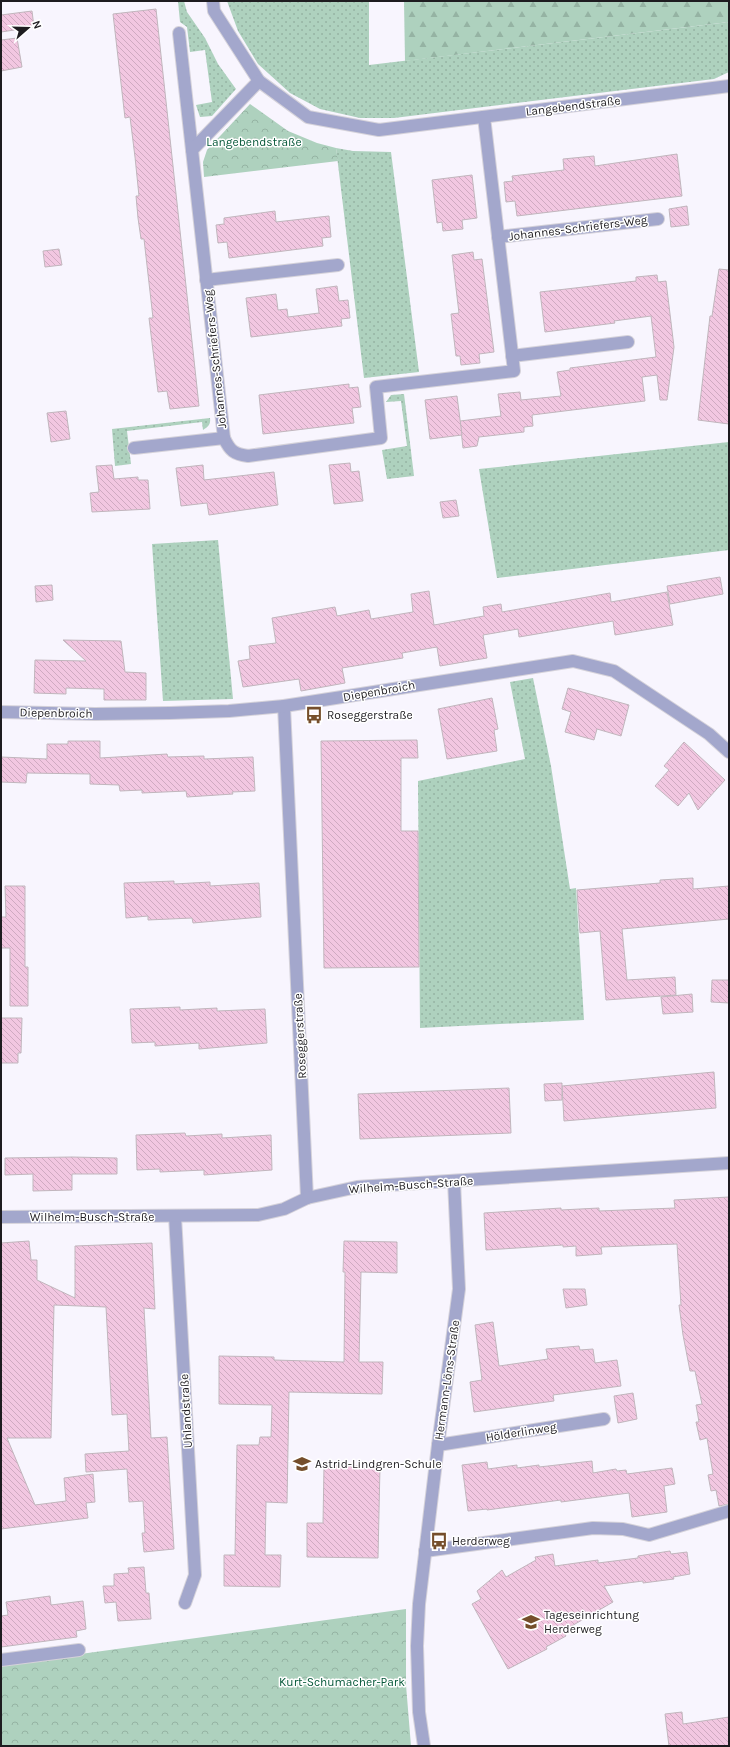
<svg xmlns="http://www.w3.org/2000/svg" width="730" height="1747" font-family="Karla,sans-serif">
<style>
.grass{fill:url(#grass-dots)}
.forest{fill:url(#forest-firs)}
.park{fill:url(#park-crowns)}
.building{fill:url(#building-back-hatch);stroke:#c1b6bd}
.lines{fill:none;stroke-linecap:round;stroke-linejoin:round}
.minor-casing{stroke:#d5d2da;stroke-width:14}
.minor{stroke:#a3a7cc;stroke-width:12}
.labels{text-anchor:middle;stroke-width:3;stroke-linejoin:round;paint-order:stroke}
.street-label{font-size:12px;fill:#1e1c20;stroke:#fff}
.park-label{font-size:12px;fill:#045738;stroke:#fff}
.poi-label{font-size:12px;fill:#1e1c20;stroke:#fff;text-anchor:start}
</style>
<defs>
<pattern id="grass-dots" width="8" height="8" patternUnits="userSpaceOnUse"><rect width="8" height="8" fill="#aed1be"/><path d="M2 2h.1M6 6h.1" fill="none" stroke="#95b3a3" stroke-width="1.8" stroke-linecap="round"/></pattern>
<pattern id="forest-firs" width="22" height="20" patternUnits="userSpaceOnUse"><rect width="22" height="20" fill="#aed1be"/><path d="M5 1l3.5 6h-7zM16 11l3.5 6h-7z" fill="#95b3a3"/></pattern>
<pattern id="park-crowns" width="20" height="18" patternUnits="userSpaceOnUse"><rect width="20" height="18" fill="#aed1be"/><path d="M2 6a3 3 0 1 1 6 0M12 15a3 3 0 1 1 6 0" fill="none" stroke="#95b3a3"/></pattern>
<pattern id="building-back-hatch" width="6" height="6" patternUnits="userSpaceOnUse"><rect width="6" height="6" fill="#f2c7e1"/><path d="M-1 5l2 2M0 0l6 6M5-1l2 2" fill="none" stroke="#cfaac1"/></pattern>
</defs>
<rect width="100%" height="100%" fill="#f8f5fe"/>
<g class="grass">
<path d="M178,1H184L187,12L205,38L218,64L236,89L212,116L200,117L196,105L212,102L205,50L190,52L187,27L180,22Z"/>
<path d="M227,1H369V65L729,22V72L714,79L394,118H360L320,109L290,93L258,64L238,31Z"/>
<path d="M336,148L353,151L391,152L419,372L364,378Z"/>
<path d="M404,394L414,476L387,479L382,450L407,446L401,401L386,402L391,395Z"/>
<path d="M210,418C211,424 208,427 203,430L202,422L127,431L131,464L115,466L112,429Z"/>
<path d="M729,442V550L497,578L479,469Z"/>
<path d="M218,540L233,699L163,701L152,544Z"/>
<path d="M533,678L551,766L570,889L576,888L584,1020L420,1028L418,781L525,759L510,682Z"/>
</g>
<path class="forest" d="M404,1H729V22L405,61Z"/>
<g class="park">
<path d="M250,104L288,131L317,143L336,148L338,161L204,177L203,162L207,150Z"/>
<path d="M406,1609V1685L411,1746H1V1665Z"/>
</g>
<g class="building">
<path d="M156,9L199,406L170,409L167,391L158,392L149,318H153L144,239H141L138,218L136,196H139L135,157L130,117L125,118L113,14Z"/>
<path d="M32,11L34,27L1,32V15Z"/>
<path d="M17,38L22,67L1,71V40Z"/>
<path d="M677,154L682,196L517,216L515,201L506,202L504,182L513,181L512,176L564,170L563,159L594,156L595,166Z"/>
<path d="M472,175L477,218L462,220L463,229L443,231L442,222L437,223L432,180Z"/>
<path d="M687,206L689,225L671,227L669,209Z"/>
<path d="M275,211L276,222L329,216L331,237L322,238L323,246L229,258L227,242L218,243L216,225L224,224V218Z"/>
<path d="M59,249L62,265L45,267L43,251Z"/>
<path d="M473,252L474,260L482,259L494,352L479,354L480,363L461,365L460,356H456L451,314L459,313L452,255Z"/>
<path d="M719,269L729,270V424L698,420L710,316H712Z"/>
<path d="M657,275L658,282L666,281L674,347L667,400H660L657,375L642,377L645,401L532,415L533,426L524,427V432L479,437L477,446L463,448L460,421L501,416L498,394L520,392L521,400L561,396L557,372L570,370V368L656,357L651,316L614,321L615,323L545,332L540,292L636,281V277Z"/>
<path d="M337,286L339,301L348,300L350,318L341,319L342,326L251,337L246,298L276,294L278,310L287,309L288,317L319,313L316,289Z"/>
<path d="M349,384V388L358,387L361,407L352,408L354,423L263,434L259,395Z"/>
<path d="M457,396L462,435L430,439L425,400Z"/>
<path d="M66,411L70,439L51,442L47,413Z"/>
<path d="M350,463L351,472L359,471L363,501L334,504L329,465Z"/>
<path d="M112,465L114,479L138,477V480H148L150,509L92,512L90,493L99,492L96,466Z"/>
<path d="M203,465L204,480L274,472L278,505L209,515L207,503L181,506L176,468Z"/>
<path d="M456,500L459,516L443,518L440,502Z"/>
<path d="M720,577L723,594L670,604L667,586Z"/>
<path d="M52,585L53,600L36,602L35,586Z"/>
<path d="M429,591L434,625L484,616L483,607L501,604L502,612L610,593L611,602L667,592L673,625L615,635L613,621L519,637L518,629L483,635L487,658L440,666L437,647L402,653L403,658L342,668L345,683L301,691L299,679L243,687L238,661L250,659L249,646L276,643L272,618L335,607L337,616L369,610L371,619L413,612L411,594Z"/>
<path d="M63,640L121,641L125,672L146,673V700H104V689L66,688V694L34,693L35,660L86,661Z"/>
<path d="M568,688L629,705L621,736L597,729L594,740L565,732L571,712L562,709Z"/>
<path d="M492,698L498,729L494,730L497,751L447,759L438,709Z"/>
<path d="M417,740L418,758H401V831H418L419,967L324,968L321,741Z"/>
<path d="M68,741H100V758L167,754L168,757L204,756V759L253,757L255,791L232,792L233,794L187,797L186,791L142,793V790L120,791L119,785L90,784V774L27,773L26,783L1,782V757L47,759V744H68Z"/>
<path d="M684,742L725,780L698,810L689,793L678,806L655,786L669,770L664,766Z"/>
<path d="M693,878V889L729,886V919L622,929L627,980L675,977L676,995L606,1000L600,931L580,933L577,890L660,883V880Z"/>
<path d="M174,881V884L210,882V886L259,883L261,917L193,923L192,918L148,920V916L126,918L124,883Z"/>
<path d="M5,886H25V967H28V1006H10V948H1V917H6Z"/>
<path d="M712,980H729V1003L711,1002Z"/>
<path d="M692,994L693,1012L663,1014L661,997Z"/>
<path d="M180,1007V1010L217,1008V1011L265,1009L267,1043L199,1049V1043L155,1046V1042L132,1043L130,1009Z"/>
<path d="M1,1018H22L21,1053H18V1063H1Z"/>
<path d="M714,1072L716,1108L564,1121L562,1086Z"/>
<path d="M562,1083V1100L545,1101L544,1084Z"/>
<path d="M509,1088L511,1133L360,1139L358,1094Z"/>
<path d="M185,1133L186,1136L222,1134V1138L271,1135L272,1170L204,1175V1170L160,1172V1169L137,1170L136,1135Z"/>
<path d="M72,1157L117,1158V1174H72V1190L33,1191V1174L5,1175V1158Z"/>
<path d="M729,1197V1504L719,1506L716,1490L711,1491L708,1475L713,1474L707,1438L700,1440L696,1422H699L696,1405L702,1404L695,1371H690L683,1335L679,1305H681L677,1244L601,1247L602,1254L576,1256V1246L563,1247V1245L486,1250L484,1213L561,1208V1210L599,1208V1211L675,1208L674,1200Z"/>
<path d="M29,1241L31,1260H37V1280L75,1298V1246L152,1243L155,1309L144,1308L151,1438L167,1437L174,1549L144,1552L142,1533H145L143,1501L129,1502L127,1469L86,1472L85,1454L129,1451L127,1414L112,1415L106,1307L54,1305L51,1438H7L35,1505L66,1501L64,1478L93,1474L95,1502L86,1503L88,1518L1,1529V1243Z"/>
<path d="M344,1241L397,1242V1273L361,1272L359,1362H383L382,1394L289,1392L287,1503L266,1502L265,1555H281L280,1587L224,1586V1555H235L237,1445H259L260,1437H271L272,1405L219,1404V1356L274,1357V1360L344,1362L345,1272H343Z"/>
<path d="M563,1289H585L587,1305L566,1308Z"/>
<path d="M493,1322L499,1366L548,1359L546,1349L579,1346L580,1350L593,1349L595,1363L617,1360L621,1386L553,1395L554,1401L474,1412L470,1382L482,1380L475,1325Z"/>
<path d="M633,1393L637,1419L618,1423L614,1396Z"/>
<path d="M592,1461L593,1473L616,1469L617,1471L626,1470L627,1474L672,1468L675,1484L664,1486L667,1512L632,1517L629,1493L561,1502V1500L487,1510V1509L468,1511L462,1465L487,1462L488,1469L517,1465V1468L539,1465V1467Z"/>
<path d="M324,1466H380L378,1558L307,1557V1523H323Z"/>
<path d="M670,1551L671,1554L687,1552L690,1574L673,1577L674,1579L643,1583V1581L604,1586L613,1602L563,1631L566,1636L546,1647L547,1649L508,1669L472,1604L481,1599L477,1591L502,1570L506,1577L536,1560L535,1557L553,1554L555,1566L598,1560V1563L638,1558V1556Z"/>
<path d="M144,1567L146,1593H149L151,1619L118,1621L116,1602L105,1603L103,1586H114V1574L129,1573L128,1568Z"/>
<path d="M50,1596L51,1605L83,1601L86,1629L76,1631L77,1637L1,1647V1616L8,1615L6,1602Z"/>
<path d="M682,1712L683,1724L729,1717V1746H669L665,1714Z"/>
</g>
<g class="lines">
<g class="minor-casing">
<g id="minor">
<path d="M213,1L214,11L259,81L308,117L379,130L729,86"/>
<path d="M179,33L192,150"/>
<path d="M498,237L658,219"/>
<path d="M206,280L338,265"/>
<path d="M512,356L628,342"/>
<path d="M224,438C230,451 234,454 248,456L381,438L376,387L514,371L484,117"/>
<path d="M134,448L224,438L192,150L259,81"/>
<path d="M284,706L307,1198"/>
<path d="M1,712L95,714L170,713L229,711L284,706L573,661L614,671L709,734L729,752"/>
<path d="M175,1216L195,1575L185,1603"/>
<path d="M1,1217L258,1215L284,1209L307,1198L357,1187L729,1163"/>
<path d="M438,1445L604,1419"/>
<path d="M425,1551L593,1528L623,1529L649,1535L729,1511"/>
<path d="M1,1660L79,1650"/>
<path d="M424,1746L419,1712L417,1646L419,1604L438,1445L459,1289L454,1181"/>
</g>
</g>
<use href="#minor" class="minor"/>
</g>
<defs>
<g id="bus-bare" transform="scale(1.38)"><path d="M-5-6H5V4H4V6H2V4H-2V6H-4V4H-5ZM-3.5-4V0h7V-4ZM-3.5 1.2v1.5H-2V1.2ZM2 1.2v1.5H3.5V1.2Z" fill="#754e2b" stroke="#fff" stroke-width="2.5" paint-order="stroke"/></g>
<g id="school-bare" transform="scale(1.38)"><path d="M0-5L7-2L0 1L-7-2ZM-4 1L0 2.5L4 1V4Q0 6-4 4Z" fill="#754e2b" stroke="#fff" stroke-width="2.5" paint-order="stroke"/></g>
</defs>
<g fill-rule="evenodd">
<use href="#bus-bare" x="314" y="715"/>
<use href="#school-bare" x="302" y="1464"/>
<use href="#bus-bare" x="439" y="1541"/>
<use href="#school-bare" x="531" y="1622"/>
</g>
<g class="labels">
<g class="street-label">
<text transform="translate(573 106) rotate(-7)" y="4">Langebendstraße</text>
<text transform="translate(578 228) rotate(-7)" y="4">Johannes-Schriefers-Weg</text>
<text transform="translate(215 359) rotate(-96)" y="4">Johannes-Schriefers-Weg</text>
<text transform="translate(379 691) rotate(-10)" y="4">Diepenbroich</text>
<text transform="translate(56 713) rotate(1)" y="4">Diepenbroich</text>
<text transform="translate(300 1036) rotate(-93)" y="4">Roseggerstraße</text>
<text transform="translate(411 1185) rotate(-4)" y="4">Wilhelm-Busch-Straße</text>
<text x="92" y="1221">Wilhelm-Busch-Straße</text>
<text transform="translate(447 1380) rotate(-82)" y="4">Hermann-Löns-Straße</text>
<text transform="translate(186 1411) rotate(-93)" y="4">Uhlandstraße</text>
<text transform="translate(521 1432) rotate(-9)" y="4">Hölderlinweg</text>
</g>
<g class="park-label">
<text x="254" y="146">Langebendstraße</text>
<text x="342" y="1686">Kurt-Schumacher-Park</text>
</g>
<g class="poi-label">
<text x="327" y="719">Roseggerstraße</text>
<text x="315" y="1468">Astrid-Lindgren-Schule</text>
<text x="452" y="1545">Herderweg</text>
<text x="544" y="1619">Tageseinrichtung<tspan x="544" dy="14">Herderweg</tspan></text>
</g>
</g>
<rect width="730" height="1747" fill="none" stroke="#1e1c20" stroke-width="4"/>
<g transform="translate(28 28) rotate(70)" stroke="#ffffff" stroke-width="3" paint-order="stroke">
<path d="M0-3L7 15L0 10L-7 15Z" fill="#1e1c20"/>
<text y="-6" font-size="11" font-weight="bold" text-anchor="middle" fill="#1e1c20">N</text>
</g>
</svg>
